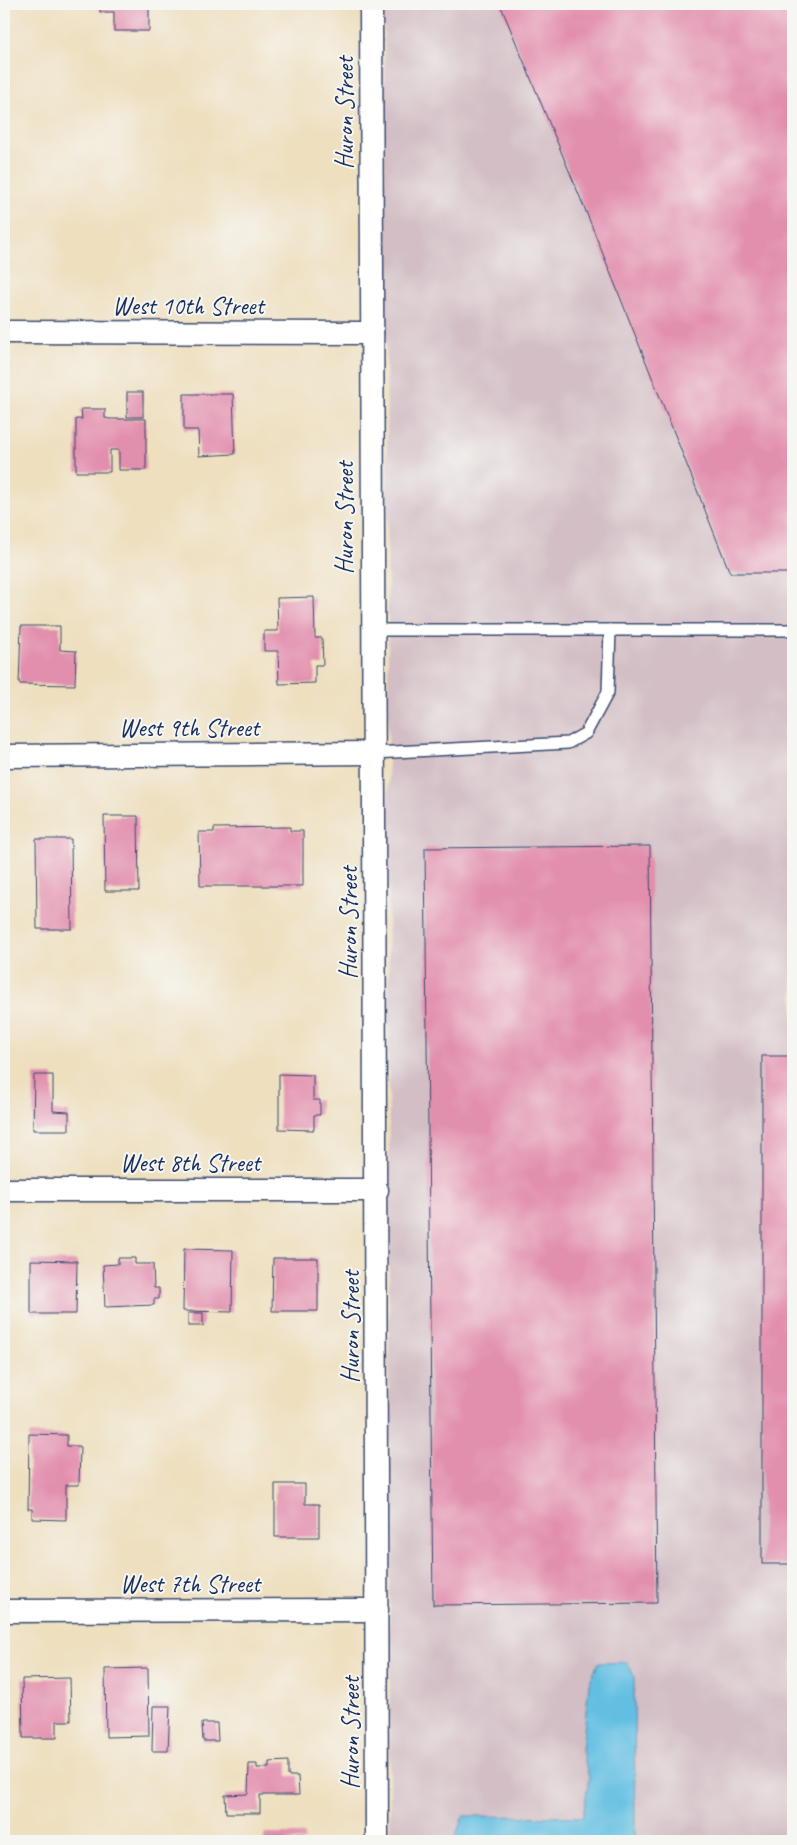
<svg xmlns="http://www.w3.org/2000/svg" width="797" height="1845" font-family="Caveat,sans-serif">
<style>
.industrial{fill:#d2bec4}
.water{fill:#64bfe2;stroke:#4077a0}
.building{fill:#e28ead}
.lines{fill:none;stroke-linecap:round;stroke-linejoin:round}
.lane-casing{stroke:#3b496d;stroke-width:14}
.street-casing{stroke:#3b496d;stroke-width:25}
.lane{stroke:#fff;stroke-width:11}
.street{stroke:#fff;stroke-width:22}
.labels{text-anchor:middle;stroke-width:4;stroke-linejoin:round;paint-order:stroke}
.street-label{font-size:25px;fill:#1b2f5e;stroke:#f6f6f2}
</style>
<rect width="100%" height="100%" fill="#f6f6f2"/>
<filter id="ink" filterUnits="userSpaceOnUse"><feTurbulence type="fractalNoise" baseFrequency=".02" numOctaves="2"/><feDisplacementMap in="SourceGraphic" scale="10" xChannelSelector="R" yChannelSelector="G"/><feConvolveMatrix kernelMatrix="1 2 1 2 8 2 1 2 1" color-interpolation-filters="sRGB"/></filter>
<filter id="wash" filterUnits="userSpaceOnUse"><feTurbulence type="fractalNoise" baseFrequency=".0096" numOctaves="4" result="noise"/><feDisplacementMap in="SourceGraphic" scale="20" xChannelSelector="R" yChannelSelector="G"/><feGaussianBlur stdDeviation="1.12" result="paint"/><feColorMatrix in="noise" values="0 0 0 0 0 0 0 0 0 0 0 0 0 0 0 0 0 1.4 0 .05"/><feComposite in="paint" operator="in"/></filter>
<g filter="url(#wash)">
<rect width="100%" height="100%" fill="#eedfbf"/>
<path class="industrial" d="M384,4H793V1841H390L388,614Z"/>
<path class="water" d="M627,1662L634,1676L635,1841H454L463,1816L583,1817L589,1778L582,1750L589,1684L598,1663Z"/>
<g id="blocks">
<g class="building">
<path d="M100,4H149V31H114V12H100Z"/>
<path d="M500,4H793V573H730L589,219Z"/>
<rect x="127" y="392" width="16" height="25"/>
<path d="M184,394H233L235,454L199,456L198,430H184Z"/>
<path d="M81,409H105V418L110,419H146V470H119V450H110V472H76V419H82Z"/>
<path d="M314,597L315,638H322L323,665H315V683L279,684L278,651H264V631H278L277,598Z"/>
<path d="M21,626H60V650L76,651L75,685L19,684Z"/>
<path d="M104,816H138L139,891H105Z"/>
<path d="M290,827V831H303V886H200L199,832H214V828Z"/>
<path d="M36,839H71L72,929H37Z"/>
<path d="M650,846L657,1603L433,1605L425,848Z"/>
<rect x="762" y="1056" width="31" height="508"/>
<path d="M279,1074L313,1075V1100H320V1115H314V1130L279,1129Z"/>
<path d="M34,1075H53V1111L69,1112V1130H33Z"/>
<path d="M184,1249L233,1250L232,1312L183,1311Z"/>
<path d="M118,1258H135V1264H153L154,1288H159V1299H154V1305L105,1307L103,1265L118,1264Z"/>
<path d="M273,1258H318V1311H272Z"/>
<path d="M31,1260L77,1261L76,1314H31Z"/>
<rect x="188" y="1313" width="15" height="13"/>
<path d="M29,1434L67,1435V1446H80L79,1485H66V1520L32,1519V1509H28Z"/>
<path d="M275,1484H305V1504H319V1537H275Z"/>
<path d="M148,1668L149,1736L106,1737L105,1669Z"/>
<path d="M70,1678L71,1721H57V1738H23L22,1679Z"/>
<path d="M153,1706H170L168,1751H152Z"/>
<path d="M202,1723H217L218,1741H203Z"/>
<path d="M288,1761V1776H298L299,1795H260V1813H226L225,1795L248,1794L249,1764H257V1768H269V1762Z"/>
<rect x="264" y="1834" width="41" height="7"/>
</g>
</g>
</g>
<g filter="url(#ink)">
<use href="#blocks" fill-opacity="0" stroke="#3b496d" stroke-width="1"/>
<g class="lines">
<g class="lane-casing">
<g id="lane">
<path d="M372,630H793"/>
<path d="M374,753L568,743L586,733L608,692L610,630"/>
</g>
</g>
<g class="street-casing">
<g id="street">
<path d="M371,4C372,616 377,1229 377,1841"/>
<path d="M4,332L372,333"/>
<path d="M4,756L374,753"/>
<path d="M4,1190H377"/>
<path d="M4,1611L377,1610"/>
</g>
</g>
<use href="#lane" class="lane"/>
<use href="#street" class="street"/>
</g>
</g>
<g class="labels">
<g class="street-label">
<text transform="translate(344 113) rotate(-90)" y="9">Huron Street</text>
<text x="188" y="314">West 10th Street</text>
<text transform="translate(344 518) rotate(-90)" y="9">Huron Street</text>
<text x="189" y="736">West 9th Street</text>
<text transform="translate(348 923) rotate(-90)" y="9">Huron Street</text>
<text x="190" y="1171">West 8th Street</text>
<text transform="translate(350 1327) rotate(-90)" y="9">Huron Street</text>
<text x="190" y="1592">West 7th Street</text>
<text transform="translate(350 1733) rotate(-90)" y="9">Huron Street</text>
</g>
</g>
<rect width="797" height="1845" fill="none" stroke="#f6f6f2" stroke-width="20"/>
</svg>
